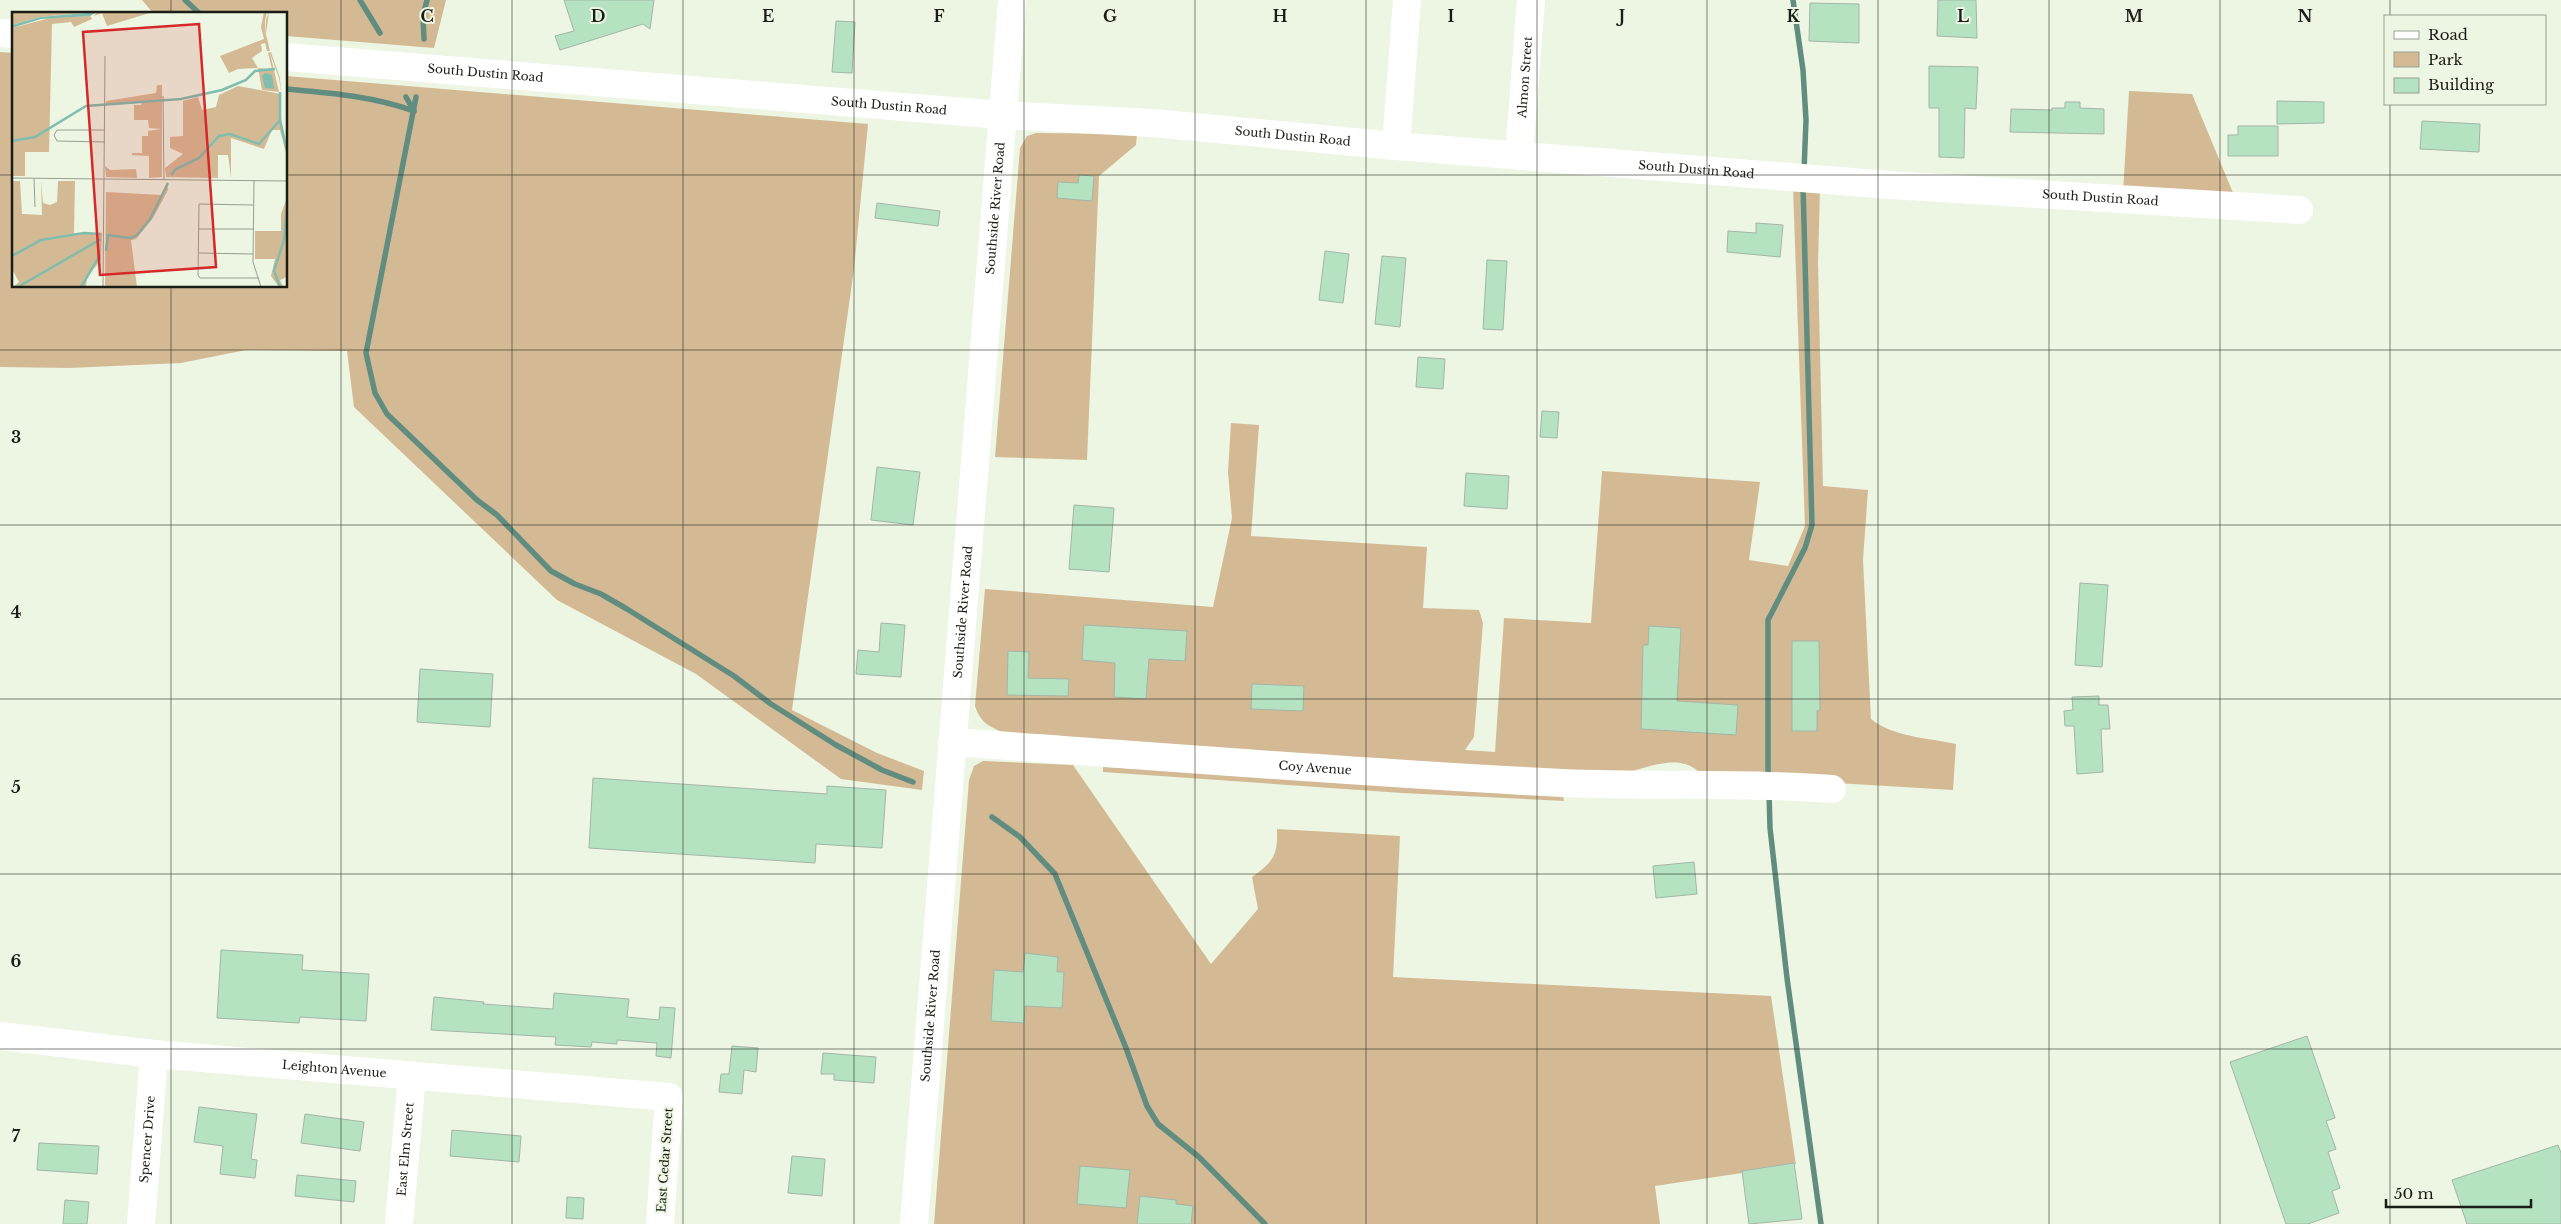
<svg xmlns="http://www.w3.org/2000/svg" width="2561" height="1224" font-family="'Libre Baskerville',serif">
<style>
.green{fill:#d4ba94}
.lines{fill:none;stroke-linecap:round;stroke-linejoin:round}
.stream{stroke:#618d81;stroke-width:5.5}
.building{fill:#b5e3c2;stroke:#a3b5a7}
.minor{stroke:#fff;stroke-width:28}
.major{stroke:#fff;stroke-width:28}
.grid{fill:none;stroke:#1a1d16;stroke-width:1;stroke-opacity:0.55}
.labels{text-anchor:middle;stroke-width:4;stroke-linejoin:round;paint-order:stroke}
.street-label{font-size:12px;fill:#1a1d16;stroke:#ecf6e2}
.inset-river{fill:none;stroke:#80bdaf;stroke-width:2.5}
.inset-road{fill:none;stroke:#989f90;stroke-width:1}
.view{fill:#d62828;fill-opacity:0.15;stroke:#d62828;stroke-width:2.5}
.inset-edge{fill:none;stroke:#1a1d16;stroke-width:2.5}
.grid-label{font-size:16px;text-anchor:middle;font-weight:bold;fill:#1a1d16;stroke:#ecf6e2;stroke-width:4;stroke-linejoin:round;paint-order:stroke}
</style>
<rect width="100%" height="100%" fill="#ecf6e2"/>
<g class="green">
<path d="M142,0H446L434,48L286,36V14H154Z"/>
<path d="M0,52L14,53V286H286V76L868,124L854,269L792,710L877,753L924,771L922,790L841,779L696,674L557,600L354,407L347,351L246,350L181,363L69,368L0,367Z"/>
<path d="M2129,91L2192,94L2236,200L2123,193Z"/>
<path d="M1036,133L1137,134L1136,145L1099,176L1087,460L995,457L1020,148L1027,136Z"/>
<path d="M1793,188L1820,190L1818,263L1823,486L1868,490L1863,560L1871,719C1893,737 1929,738 1956,744L1953,790L1702,775C1681,750 1644,769 1618,775L1011,736C993,727 982,727 975,706L985,589L1213,607L1232,518L1228,472L1231,423L1259,425L1251,536L1427,547L1423,608L1479,610L1483,623L1474,737L1465,750L1495,752L1504,618L1591,623L1602,471L1760,482L1749,560L1788,566L1805,526Z"/>
<path d="M983,761L1073,765L1211,964L1258,909L1252,877C1273,862 1278,856 1277,829L1400,836L1393,977L1771,996L1796,1165L1794,1163L1742,1171V1173L1655,1186L1660,1224H934L969,780L974,766Z"/>
<path d="M1103,767L1562,792L1564,801L1402,793L1103,772Z"/>
</g>
<g class="lines">
<g class="stream">
<path d="M185,0L200,14"/>
<path d="M360,0L380,33"/>
<path d="M1793,0L1803,70L1806,120L1804,171"/>
<path d="M424,39L423,16L427,0"/>
<path d="M286,89C330,93 372,96 414,111"/>
<path d="M406,97L414,111"/>
<path d="M416,97L366,353L375,393L387,414L477,500L497,515L551,571L575,584L601,594L627,609L734,676L771,704L836,745L882,770L913,782"/>
<path d="M1768,778V620L1805,548L1812,525L1803,185"/>
<path d="M1769,792L1770,828L1787,978L1821,1224"/>
<path d="M992,817L1020,837L1055,874L1126,1048L1147,1106L1158,1124L1199,1157L1265,1224"/>
</g>
</g>
<g class="building">
<path d="M564,0H654L650,29L643,24L560,50L555,36L574,31Z"/>
<path d="M1938,0H1976L1977,38L1937,36Z"/>
<path d="M1810,3L1859,4V43L1809,41Z"/>
<path d="M836,21L855,22L852,73L832,72Z"/>
<path d="M1929,66L1978,67L1976,109L1965,108L1964,158L1939,157V108H1929Z"/>
<path d="M2277,101L2324,102V123L2277,124Z"/>
<path d="M2065,102H2080V108L2104,109V134L2010,132L2011,109L2052,110V108H2065Z"/>
<path d="M2422,121L2480,124L2479,152L2420,149Z"/>
<path d="M2238,126H2278V156H2228V135H2238Z"/>
<path d="M1079,175L1094,176L1092,201L1057,198L1058,182L1078,183Z"/>
<path d="M877,203L940,211L938,226L875,218Z"/>
<path d="M1756,223L1783,225L1780,257L1727,252L1728,231L1756,233Z"/>
<path d="M1325,251L1349,254L1343,303L1319,300Z"/>
<path d="M1382,256L1406,258L1400,327L1375,324Z"/>
<path d="M1487,260L1507,261L1503,330L1483,329Z"/>
<path d="M1418,357L1445,359L1443,389L1416,387Z"/>
<path d="M1542,411L1559,412L1557,438L1540,437Z"/>
<path d="M877,467L920,472L913,525L871,520Z"/>
<path d="M1466,473L1509,476L1507,509L1464,506Z"/>
<path d="M1074,505L1114,508L1109,572L1069,569Z"/>
<path d="M2080,583L2108,585L2102,667L2075,665Z"/>
<path d="M881,623L905,625L901,677L856,674L858,650L879,652Z"/>
<path d="M1084,625L1187,631L1185,661L1149,659L1146,699L1114,697L1115,663L1082,660Z"/>
<path d="M1649,626L1681,628L1677,701L1738,705L1736,735L1641,729L1643,645H1648Z"/>
<path d="M1792,641H1819L1820,710L1817,711V731H1792Z"/>
<path d="M1008,651L1029,652L1028,678L1069,679L1068,696L1007,695Z"/>
<path d="M420,669L493,674L490,727L417,722Z"/>
<path d="M1252,684L1304,686L1303,711L1251,709Z"/>
<path d="M2099,696V705H2108L2110,729H2101L2103,772L2077,774L2074,726H2065L2064,711L2073,710L2072,697Z"/>
<path d="M593,778L827,794V786L886,790L882,848L816,844L815,863L589,848Z"/>
<path d="M1694,862L1697,894L1656,898L1653,866Z"/>
<path d="M221,950L303,955L302,970L369,974L366,1021L300,1017L299,1023L217,1018Z"/>
<path d="M1025,953L1058,957L1057,972H1064L1062,1008L1025,1006L1024,1023L991,1021L994,970L1023,972Z"/>
<path d="M554,993L629,999L627,1017L659,1020L660,1007L675,1008L671,1058L656,1056L657,1043L617,1040V1044L592,1042L591,1047L555,1045L556,1037L431,1030L434,997L484,1002L483,1004L553,1009Z"/>
<path d="M2307,1036L2335,1118L2326,1121L2336,1149L2328,1152L2340,1188L2332,1191L2339,1213L2308,1224H2286L2230,1062Z"/>
<path d="M732,1046L758,1048L756,1072L744,1070L742,1094L719,1092L721,1074H729Z"/>
<path d="M823,1053L876,1057L874,1083L834,1080V1074H821Z"/>
<path d="M199,1107L257,1114L251,1159L257,1160L255,1178L220,1174L223,1146L194,1142Z"/>
<path d="M305,1114L364,1122L360,1151L301,1143Z"/>
<path d="M452,1130L521,1136L519,1162L450,1156Z"/>
<path d="M39,1143L99,1146L97,1174L37,1170Z"/>
<path d="M2558,1145L2561,1153V1224H2467L2452,1180Z"/>
<path d="M792,1156L825,1159L822,1196L788,1193Z"/>
<path d="M1794,1163L1802,1219L1749,1224L1742,1171Z"/>
<path d="M1080,1166L1130,1170L1126,1208L1077,1204Z"/>
<path d="M297,1175L356,1181L354,1202L295,1196Z"/>
<path d="M1140,1196L1176,1200V1204L1193,1206L1191,1224H1137Z"/>
<path d="M567,1197L584,1198L583,1219L566,1218Z"/>
<path d="M65,1200L89,1202L87,1224H63Z"/>
</g>
<g class="lines">
<g class="minor">
<path d="M0,33L14,34"/>
<path id="s1" d="M286,57L1002,115L1153,123L1396,146L1890,185L2299,210"/>
<path d="M1396,146L1407,0"/>
<path id="s2" d="M1519,156L1531,0"/>
<path id="s3" d="M952,742C1155,756 1358,773 1562,783C1652,787 1742,782 1832,789"/>
<path id="s4" d="M0,1036L154,1054L669,1097L660,1224"/>
<path id="s5" d="M141,1224L154,1054"/>
<path id="s6" d="M399,1224L412,1075"/>
</g>
<path class="major" id="s7" d="M914,1224L1012,0"/>
</g>
<path class="grid" d="M171,0V14M341,0V1224M512,0V1224M683,0V1224M854,0V1224M1024,0V1224M1195,0V1224M1366,0V1224M1537,0V1224M1707,0V1224M1878,0V1224M2049,0V1224M2220,0V1224M2390,0V16M2390,104V1224M0,175H14M286,175H2561M171,286V1224M0,350H2561M0,525H2561M0,699H2561M0,874H2561M0,1049H2561"/>
<g class="labels">
<g class="street-label">
<text dy="4" stroke="none"><textPath href="#s1" startOffset="200">South Dustin Road</textPath></text>
<text dy="4" stroke="none"><textPath href="#s2" startOffset="79">Almon Street</textPath></text>
<text dy="4" stroke="none"><textPath href="#s1" startOffset="605">South Dustin Road</textPath></text>
<text dy="4" stroke="none"><textPath href="#s1" startOffset="1010">South Dustin Road</textPath></text>
<text dy="4" stroke="none"><textPath href="#s1" startOffset="1415">South Dustin Road</textPath></text>
<text dy="4" stroke="none"><textPath href="#s1" startOffset="1820">South Dustin Road</textPath></text>
<text dy="4" stroke="none"><textPath href="#s7" startOffset="1019">Southside River Road</textPath></text>
<text dy="4" stroke="none"><textPath href="#s7" startOffset="614">Southside River Road</textPath></text>
<text dy="4" stroke="none"><textPath href="#s3" startOffset="364">Coy Avenue</textPath></text>
<text dy="4" stroke="none"><textPath href="#s7" startOffset="209">Southside River Road</textPath></text>
<text dy="4" stroke="none"><textPath href="#s4" startOffset="336">Leighton Avenue</textPath></text>
<text dy="4" stroke="none"><textPath href="#s5" startOffset="85">Spencer Drive</textPath></text>
<text dy="4" stroke="none"><textPath href="#s6" startOffset="75">East Elm Street</textPath></text>
<text transform="translate(665 1160) rotate(-86)" y="4">East Cedar Street</text>
</g>
</g>
<g transform="translate(12 12)">
<rect width="275" height="275" fill="#ecf6e2"/>
<path d="M0,0H82L28,5L0,13ZM85,0H141L95,14L90,1L82,4ZM252,0H255L253,9L254,26V8L257,0L254,22L258,39H255L253,31L249,32L250,39L240,46L246,56L260,57L256,41L259,40L268,66L269,80L267,66L258,41L267,80L250,78L246,56L226,57L217,61L208,44L252,27L249,15ZM78,4L80,7L62,15L59,10L40,12L37,140H13V164H0V16L38,6ZM145,73H150V165L137,166V144L120,143V141H130V124H136V119L149,117L137,116L136,108H122V93H129L130,90L94,92V89L144,81ZM226,74L269,82V106L275,145L268,118H260L252,137L219,126V166L216,143H206V166L154,165L153,156L171,142L158,136V125L171,124V89L186,85L190,98L204,95L207,83ZM93,154L98,158L124,157L125,166L94,165ZM29,168L31,191L38,193L45,190L46,169H63L62,221H90L89,248L75,265L74,275H1L7,270L0,257V169H8L10,202L30,203ZM155,170L156,178L141,206L124,227L119,228L125,275H93L94,180L150,183ZM275,186V265L268,268L271,275H267L259,264L263,247H243V219H269V202Z" fill="#d4ba94"/>
<path d="M85,0L78,4L29,7L0,16V13L28,5ZM253,61L260,63L262,77L253,76L250,64Z" fill="#80bdaf"/>
<path class="inset-river" d="M268,80V108L275,139M0,129L23,125L74,94L169,87L210,78L234,68L243,59L263,57M159,163L164,157L187,146L207,124L218,122L247,132L268,108M94,223L119,226L125,223L138,207L156,171M94,239L96,224M0,244L29,228L72,221L89,222M6,275L89,227M69,275L88,243M268,275L262,259L272,228L275,195"/>
<path class="inset-road" d="M275,36V66M151,84L152,168M93,130L45,129L42,123L45,118H93M0,166L275,169M22,166L23,195M242,168L241,250L249,275M241,193L187,192L186,263L188,266H247M187,217H242M187,241L241,242M91,275L93,44"/>
<path class="view" d="M187,12L204,255L88,263L71,20Z"/>
<rect width="275" height="275" class="inset-edge"/>
</g>
<g class="grid-label">
<text x="427" y="22">C</text>
<text x="598" y="22">D</text>
<text x="768" y="22">E</text>
<text x="939" y="22">F</text>
<text x="1110" y="22">G</text>
<text x="1280" y="22">H</text>
<text x="1451" y="22">I</text>
<text x="1622" y="22">J</text>
<text x="1793" y="22">K</text>
<text x="1963" y="22">L</text>
<text x="2134" y="22">M</text>
<text x="2305" y="22">N</text>
<text x="16" y="443">3</text>
<text x="16" y="618">4</text>
<text x="16" y="793">5</text>
<text x="16" y="967">6</text>
<text x="16" y="1142">7</text>
</g>
<rect x="2384" y="15" width="162" height="90" fill="#ecf6e2" stroke="#989f90"/>
<rect x="2394" y="31" width="25" height="8" fill="#ffffff" stroke="#989f90"/>
<text x="2428" y="40" font-size="15" fill="#1a1d16">Road</text>
<rect x="2394" y="52" width="25" height="15" fill="#d4ba94" stroke="#989f90"/>
<text x="2428" y="65" font-size="15" fill="#1a1d16">Park</text>
<rect x="2394" y="78" width="25" height="15" fill="#b5e3c2" stroke="#989f90"/>
<text x="2428" y="90" font-size="15" fill="#1a1d16">Building</text>
<path d="M2386 1199v8h145v-8" fill="none" stroke="#1a1d16" stroke-width="2.5"/>
<text x="2394" y="1199" font-size="15" fill="#1a1d16" stroke="#ecf6e2" stroke-width="4" paint-order="stroke">50 m</text>
</svg>
